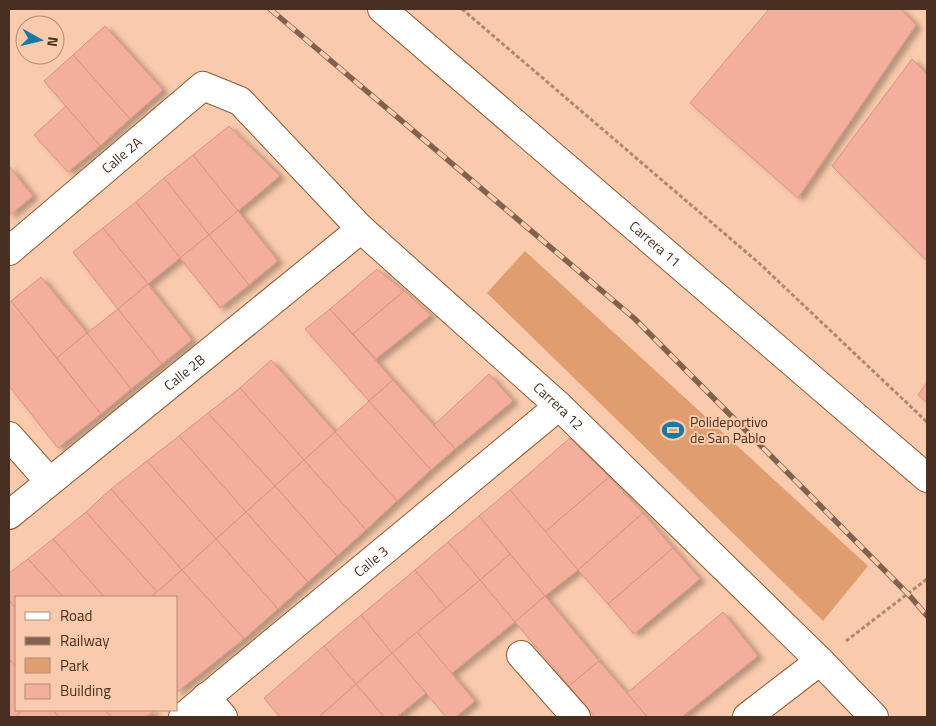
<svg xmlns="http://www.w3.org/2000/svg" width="936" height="726" font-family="'Titillium Web',sans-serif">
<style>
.green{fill:#df9d70}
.building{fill:#f3ae9c;stroke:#d69482;filter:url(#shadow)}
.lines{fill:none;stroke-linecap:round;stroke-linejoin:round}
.minor-casing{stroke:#8d5a36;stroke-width:30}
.path{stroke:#ad8870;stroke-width:3;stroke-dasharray:4 2.5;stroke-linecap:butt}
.minor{stroke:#fff;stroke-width:28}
.rail-casing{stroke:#81624e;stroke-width:5.5}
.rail{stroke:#f9caab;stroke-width:4;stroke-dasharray:11;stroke-linecap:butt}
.labels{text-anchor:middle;stroke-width:4;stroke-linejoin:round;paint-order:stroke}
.street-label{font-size:14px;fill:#473021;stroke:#f9caab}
.poi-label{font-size:14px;fill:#473021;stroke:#f9caab;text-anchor:start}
</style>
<defs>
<filter id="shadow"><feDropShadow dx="5.5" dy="3" stdDeviation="2.5" flood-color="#0004"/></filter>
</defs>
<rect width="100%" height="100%" fill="#f9caab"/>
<path class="green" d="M525,251L868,566L823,621L487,293Z"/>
<g class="building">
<path d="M769,9H901L916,25L798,198L690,103Z"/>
<path d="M105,26L163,90L130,119L73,55Z"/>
<path d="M73,55L130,119L100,146L44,81Z"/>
<path d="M912,59L927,74V261L832,166Z"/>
<path d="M66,106L100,146L68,172L34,135Z"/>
<path d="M229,126L280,176L238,211L193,155Z"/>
<path d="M193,155L238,211L209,235L164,178Z"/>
<path d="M9,166L33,196L9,216Z"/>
<path d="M164,178L209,235L180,258L136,202Z"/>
<path d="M136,202L180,258L148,284L103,228Z"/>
<path d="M238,211L278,261L249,285L209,235Z"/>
<path d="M103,228L148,284L118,309L73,252Z"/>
<path d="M209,235L249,285L220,308L180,258Z"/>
<path d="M377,269L404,291L353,334L330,309Z"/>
<path d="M41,277L87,333L57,358L11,301Z"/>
<path d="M148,284L192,340L162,364L118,309Z"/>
<path d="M404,291L431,315L376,359L353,334Z"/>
<path d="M11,301L101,414L58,448L9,386V303Z"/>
<path d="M118,309L162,364L131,389L87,333Z"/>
<path d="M330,309L393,380L369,401L305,329Z"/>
<path d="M87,333L131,389L101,414L57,358Z"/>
<path d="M271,360L335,432L304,460L240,388Z"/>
<path d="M489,374L513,401L455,449L434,425Z"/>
<path d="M393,380L455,449L431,470L369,401Z"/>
<path d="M927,382V402L918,395Z"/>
<path d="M240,388L304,460L275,486L208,413Z"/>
<path d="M369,401L431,470L397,501L335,432Z"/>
<path d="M208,413L275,486L246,512L179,436Z"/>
<path d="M335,432L397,501L366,530L304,460Z"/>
<path d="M179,436L246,512L216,539L147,461Z"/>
<path d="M570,438L609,477L545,532L510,490Z"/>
<path d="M304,460L366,530L337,556L275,486Z"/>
<path d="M147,461L216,539L182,570L111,489Z"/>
<path d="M609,477L643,513L578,570L545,532Z"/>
<path d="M275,486L337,556L308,582L246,512Z"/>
<path d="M111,489L182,570L157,592L86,512Z"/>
<path d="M510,490L578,570L545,596L479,516Z"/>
<path d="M86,512L157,592L151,597H104L53,539Z"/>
<path d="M246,512L308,582L278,609L216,539Z"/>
<path d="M643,513L673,548L608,604L578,570Z"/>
<path d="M479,516L510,554L480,580L448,542Z"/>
<path d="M53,539L104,597H63L28,559Z"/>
<path d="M216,539L278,609L244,639L182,570Z"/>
<path d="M448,542L480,580L446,608L415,570Z"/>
<path d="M673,548L700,579L634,634L608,604Z"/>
<path d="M510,554L545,596L515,622L480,580Z"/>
<path d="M28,559L63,597H16V609L9,600V573Z"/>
<path d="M182,570L244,639L176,693V597H151Z"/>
<path d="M415,570L446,608L392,653L361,615Z"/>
<path d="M480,580L515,622L451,674L417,632Z"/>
<path d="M545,596L599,661L569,686L515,622Z"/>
<path d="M9,600L16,609V667L9,659Z"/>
<path d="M723,612L758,656L682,717H647L627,693Z"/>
<path d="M361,615L392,653L356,684L324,646Z"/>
<path d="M417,632L475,701L456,717H446L392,653Z"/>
<path d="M324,646L356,684L319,717H280L264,698Z"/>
<path d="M392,653L426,693L397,717H384L356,684Z"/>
<path d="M11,661L16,667V710H23L15,717H9V663Z"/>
<path d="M599,661L627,693L647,717H595L569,686Z"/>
<path d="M356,684L384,717H319Z"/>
<path d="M23,710H53L59,717H15Z"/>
<path d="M53,710H105L111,717H59Z"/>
<path d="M105,710H156L146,717H111Z"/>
</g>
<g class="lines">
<g class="minor-casing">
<g id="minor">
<path id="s1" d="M382,9L927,478"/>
<path id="s2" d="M9,251L203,86L240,101L361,229L559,406L820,661L874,717"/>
<path d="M9,436L49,481"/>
<path id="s3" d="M9,515L361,229"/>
<path d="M521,655L576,717"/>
<path d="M206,697L223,717"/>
<path id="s4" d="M183,717L559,406"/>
<path d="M747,717L820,661"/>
</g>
</g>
<g class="path">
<path d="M462,9L760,264L927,422"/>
<path d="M846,641L927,579"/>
</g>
<use href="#minor" class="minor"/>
<g class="rail-casing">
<path id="rail" d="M270,9L635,319L909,595L927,616"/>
</g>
<use href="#rail" class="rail"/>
</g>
<defs>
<g id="stadium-bare" transform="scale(1.725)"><path d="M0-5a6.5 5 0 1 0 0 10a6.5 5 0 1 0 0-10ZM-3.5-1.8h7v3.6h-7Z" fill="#1879a5" stroke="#f9caab" stroke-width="2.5" paint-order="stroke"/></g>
</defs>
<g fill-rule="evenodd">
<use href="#stadium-bare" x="673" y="430"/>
</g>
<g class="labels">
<g class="street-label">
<text dy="5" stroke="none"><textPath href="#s2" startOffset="148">Calle 2A</textPath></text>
<text dy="5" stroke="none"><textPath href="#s1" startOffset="360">Carrera 11</textPath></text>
<text dy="5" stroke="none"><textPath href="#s3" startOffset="226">Calle 2B</textPath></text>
<text dy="5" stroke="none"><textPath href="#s2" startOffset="736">Carrera 12</textPath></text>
<text dy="5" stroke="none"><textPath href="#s4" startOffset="244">Calle 3</textPath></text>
</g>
<g class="poi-label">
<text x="690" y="427">Polideportivo<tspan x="690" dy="16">de San Pablo</tspan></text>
</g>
</g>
<rect width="936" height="726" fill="none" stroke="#473021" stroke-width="20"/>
<rect x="15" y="596" width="162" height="115" fill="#f9caab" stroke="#b28c74"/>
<rect x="25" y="612" width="25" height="8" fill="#ffffff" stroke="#b28c74"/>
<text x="60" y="621" font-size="15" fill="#473021">Road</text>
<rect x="25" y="637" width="25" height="8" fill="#81624e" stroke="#b28c74"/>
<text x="60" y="646" font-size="15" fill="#473021">Railway</text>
<rect x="25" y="658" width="25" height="15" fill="#df9d70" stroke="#b28c74"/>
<text x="60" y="671" font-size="15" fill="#473021">Park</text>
<rect x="25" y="684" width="25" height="15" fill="#f3ae9c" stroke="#b28c74"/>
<text x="60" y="696" font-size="15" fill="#473021">Building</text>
<g transform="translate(40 40) rotate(98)"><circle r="24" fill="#f9caab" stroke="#b28c74"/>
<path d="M0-4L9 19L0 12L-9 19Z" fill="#1879a5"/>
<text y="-8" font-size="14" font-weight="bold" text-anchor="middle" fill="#473021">N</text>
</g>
</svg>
